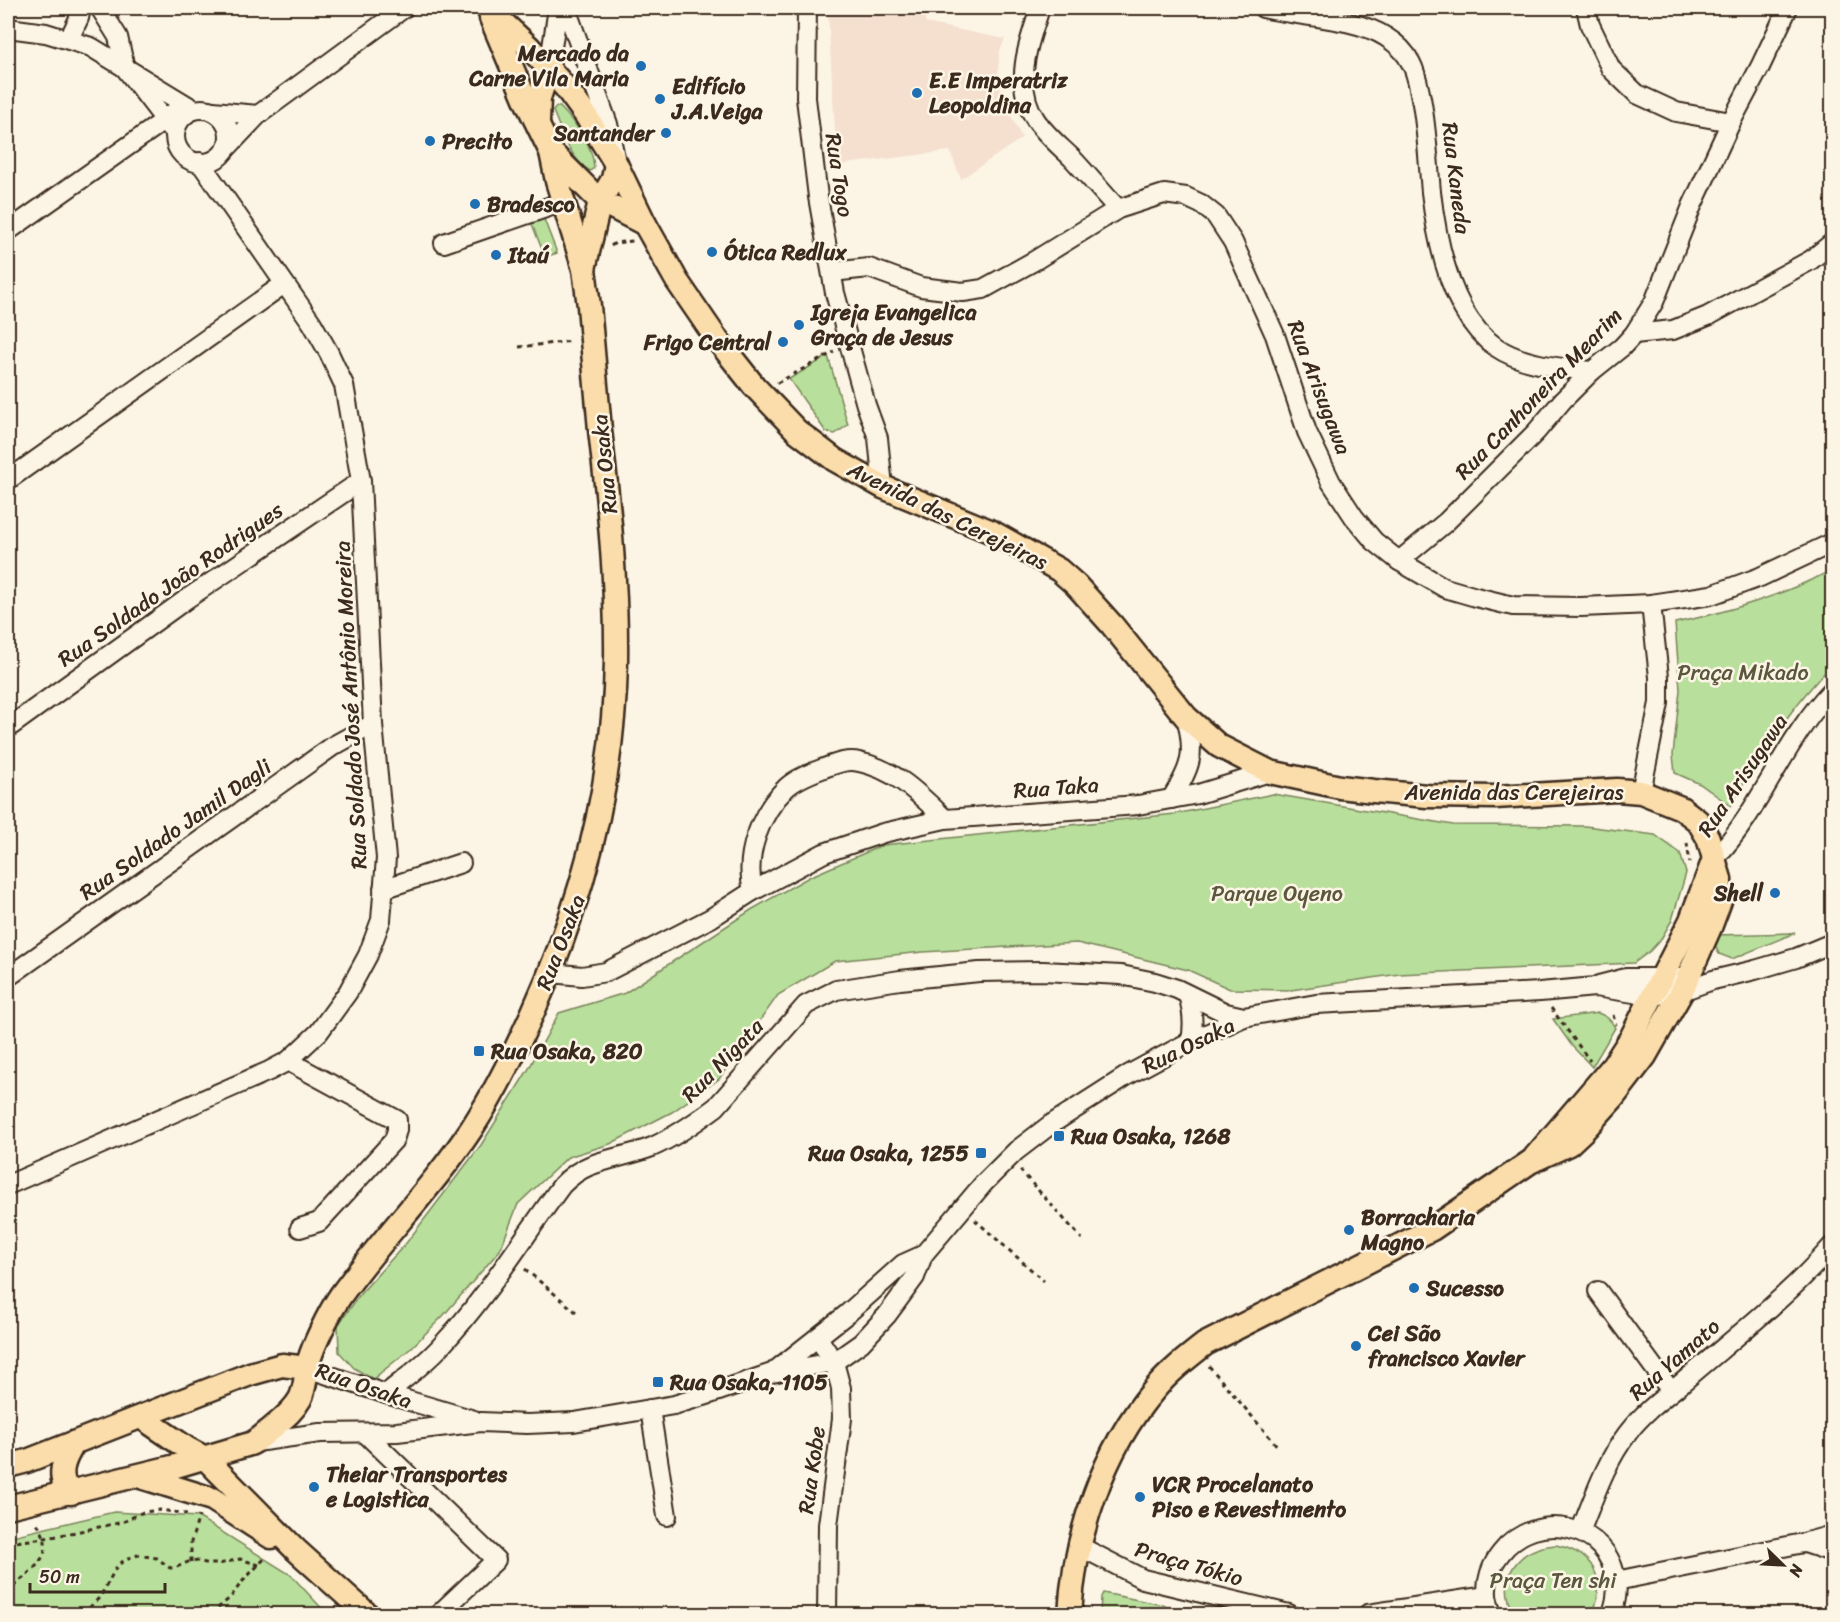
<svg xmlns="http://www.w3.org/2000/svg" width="1840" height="1622" font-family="Sriracha,sans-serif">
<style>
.built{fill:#f5dfcf}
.green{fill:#b8df9b;stroke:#7a845c;stroke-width:1.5}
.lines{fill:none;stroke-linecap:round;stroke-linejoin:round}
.minor-casing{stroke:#3b2a1e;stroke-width:22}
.major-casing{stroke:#3b2a1e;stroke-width:27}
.path{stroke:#3b2a1e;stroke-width:3;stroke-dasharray:4.5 4.5;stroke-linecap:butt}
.minor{stroke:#fcf5e5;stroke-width:18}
.major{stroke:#fbddab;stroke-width:22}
.poi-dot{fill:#1f6fb2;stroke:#fcf5e5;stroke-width:2}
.labels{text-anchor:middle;stroke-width:5;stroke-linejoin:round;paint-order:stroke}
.poi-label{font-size:22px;font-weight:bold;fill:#3b2a1e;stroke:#fcf5e5;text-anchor:start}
.street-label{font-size:22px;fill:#3b2a1e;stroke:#fcf5e5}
.park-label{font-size:22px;fill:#5a573d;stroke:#fcf5e5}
</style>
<rect width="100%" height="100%" fill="#fcf5e5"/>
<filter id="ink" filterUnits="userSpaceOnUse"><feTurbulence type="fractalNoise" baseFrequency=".0167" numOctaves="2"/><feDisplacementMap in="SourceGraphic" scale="12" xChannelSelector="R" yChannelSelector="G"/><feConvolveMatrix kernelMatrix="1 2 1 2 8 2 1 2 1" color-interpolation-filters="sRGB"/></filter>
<g filter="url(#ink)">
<path class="built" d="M828,13H926L925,23L1005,39L999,53L998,80L1006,106L1022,138L961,179L950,151L837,165Z"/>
<g class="green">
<path d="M556,107H560C576,124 593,144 594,168L590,171C570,159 561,131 553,111Z"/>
<path d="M542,214L557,253L545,257L530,219Z"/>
<path d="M828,356L848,425L835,434L826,432L789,379Z"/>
<path d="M1832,570V665C1794,703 1757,758 1731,806L1700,784L1675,773L1673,755L1680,690L1675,623C1731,611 1781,596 1832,570Z"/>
<path d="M1273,794L1453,825L1585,826L1655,835L1680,853L1686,873L1672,920L1661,939L1650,951L1634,963L1399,974L1291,990L1230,989L1188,970L1077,943L923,952L835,961L778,995L719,1079L672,1112L610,1144L568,1157L518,1204L500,1250L443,1316L410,1349L373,1379L354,1368L339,1352L338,1325L361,1293L407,1242L481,1145L528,1070L559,1013L625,993L751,910L809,877L883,845L1175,814Z"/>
<path d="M1795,933L1732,959L1719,954L1713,941L1716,935Z"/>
<path d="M1598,1013C1606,1016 1611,1019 1615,1028L1592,1067L1572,1046L1553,1019Z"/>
<path d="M114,1512L198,1517L291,1575L327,1614H8V1537Z"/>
<path d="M1556,1545C1594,1553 1606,1578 1593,1613L1514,1614C1496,1577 1517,1548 1556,1545Z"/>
<path d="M1103,1593L1209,1614H1100L1101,1597Z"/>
</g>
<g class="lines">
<g class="minor-casing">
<g id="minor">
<path d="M100,8L118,37L125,68L171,128"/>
<path d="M566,8L608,124L615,157"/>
<path d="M807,8L806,98L818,197L835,293L866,405L878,438L883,487"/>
<path d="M1040,8C1033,31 1023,56 1024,80C1024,117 1047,134 1071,157C1087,174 1102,192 1118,209"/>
<path d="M1263,8C1300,17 1355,17 1386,37C1396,43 1406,53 1411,63C1416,72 1418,83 1420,93C1427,126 1428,159 1431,192C1437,243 1452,317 1496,347C1522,365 1561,368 1592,371"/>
<path d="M1586,8L1590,25L1611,69L1637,94L1676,112L1731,122"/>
<path d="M8,28L46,33L91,47L193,109"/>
<path d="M69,39L79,18L81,8"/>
<path d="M549,67L558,8"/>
<circle cx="202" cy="136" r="27"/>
<path d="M213,111L258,115"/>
<path d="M225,150L258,115L404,8"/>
<path d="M8,231L165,120L184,104"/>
<path d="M444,243L563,202"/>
<path d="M832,272L869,268L921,287L963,292L983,289L1034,261L1118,209L1164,194L1186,197L1201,204L1216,216L1233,242L1275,335L1307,432L1331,482L1354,517L1374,541L1399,561L1445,588L1476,597L1513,606L1581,607L1651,604L1711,595L1760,577L1832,543"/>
<path d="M1634,334L1673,330L1708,316L1811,260L1832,243"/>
<path d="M8,480L284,284"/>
<path d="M1399,561L1446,522L1536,432L1563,400L1592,371L1622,347L1634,334L1654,302L1692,206L1731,122L1760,67L1788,8"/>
<path d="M8,728L188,598L361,481"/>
<path d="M1641,792L1659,703V677L1651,604"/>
<path d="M1171,799C1191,768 1196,754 1186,717"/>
<path d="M1714,859C1762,809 1784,740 1832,690"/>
<path d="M383,889L461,863"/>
<path d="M753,891C744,855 760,813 787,787C797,778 811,773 824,768C835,764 847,759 859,762C895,769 920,795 945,819"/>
<path d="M551,973L582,976L606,972L711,918L753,891L824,853L883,833L945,819L1138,805L1198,794L1270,772"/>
<path d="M8,977L333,746L373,724"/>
<path d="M1599,985L1626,978H1687"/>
<path d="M1188,995C1193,1011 1194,1025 1191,1041"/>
<path d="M288,1061L397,1120V1130L394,1140L319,1222L300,1228"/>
<path d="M8,1185L269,1071L288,1061L319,1032L348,992L368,955L381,920L386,858L373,724L361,481L344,385L329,353L312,323L200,162"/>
<path d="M1598,1291L1671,1391"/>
<path d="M818,1338L834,1362L841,1388L842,1419L828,1525L827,1614"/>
<path d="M307,1368L386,1394L474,1420"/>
<path d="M776,1370L847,1314L903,1264L923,1255"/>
<path d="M386,1394C404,1379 425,1364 441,1346C487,1297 522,1239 562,1185C570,1177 579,1170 589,1166C609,1158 632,1155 652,1147C675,1137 696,1122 716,1107L806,1005L836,990L900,980L979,972L1043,971L1121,975L1155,982L1177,989L1226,1013L1244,1017"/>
<path d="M650,1409L667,1516"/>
<path d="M365,1433L496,1560L439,1614"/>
<path d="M256,1442L320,1433L397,1432L481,1422L527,1424L574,1422L674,1405L704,1396L772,1373L834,1362L861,1343L887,1315L915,1277L923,1255L984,1183L1016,1151L1050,1125L1128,1075L1191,1041L1244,1017L1316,1004L1540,992L1595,987L1653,996L1682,991L1713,980L1755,970L1796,958L1832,943"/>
<path d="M1580,1532C1594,1498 1605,1463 1627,1434C1641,1415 1659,1401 1677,1387C1730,1341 1786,1299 1832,1246"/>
<path d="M1805,1543L1832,1552"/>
<path d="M1079,1546L1143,1579L1289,1614"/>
<path d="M1616,1581L1803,1543L1832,1535"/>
<path d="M1368,1614L1487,1596"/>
<path d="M1492,1614C1490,1609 1488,1602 1487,1596C1486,1581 1491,1565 1501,1553C1536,1508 1610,1524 1616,1582C1618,1594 1615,1604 1612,1614"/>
</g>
</g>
<g class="major-casing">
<g id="major">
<path d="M487,8L530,48L566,88L585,114L616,164L645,224L677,281L716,338L754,386L797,431L835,460L883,487L992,532L1059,570L1076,585L1112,625L1186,717L1219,746L1270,772L1340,787L1374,791L1427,796L1495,797L1617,790L1641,792L1681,808L1698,821L1708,838L1720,879V901L1711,925L1682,991L1645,1056L1612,1099L1585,1129L1569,1144L1530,1162L1432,1229L1205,1344C1187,1358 1169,1372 1154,1390C1103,1449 1074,1538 1070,1614"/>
<path d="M538,123L539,98L549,67"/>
<path d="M551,152L600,201L645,224"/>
<path d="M584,269L600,201L613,179L616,164"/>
<path d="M1535,1157L1613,1066L1631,1038L1691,920L1714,859"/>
<path d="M141,1417L188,1449L205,1458L296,1550L367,1614"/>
<path d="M8,1466L27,1461L250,1374L282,1365L307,1368"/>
<path d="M138,1476L212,1499L271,1537"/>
<path d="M71,1493C55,1477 64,1459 74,1443"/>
<path d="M8,1507L176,1466L250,1444C258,1441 263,1435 270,1430C281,1420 292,1413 300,1399C305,1389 305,1380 307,1369C310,1350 330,1311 341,1295C382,1238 433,1187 472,1128C496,1091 515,1052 533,1012C583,901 614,784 616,661C617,584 609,507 600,430C596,389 593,347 589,306L584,269L557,181L551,152L526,101L491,18"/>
</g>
</g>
<g class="path">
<path d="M611,246L615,243L633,241"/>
<path d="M519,347L572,341"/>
<path d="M777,383L834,352"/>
<path d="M1687,843L1690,863"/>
<path d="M1551,1008L1590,1061"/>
<path d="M1613,1015L1616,1025"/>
<path d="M1020,1170L1082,1239"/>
<path d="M975,1220L1044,1281"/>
<path d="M525,1269L576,1312"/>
<path d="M1209,1366L1279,1448"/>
<path d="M8,1543L52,1537L123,1522L143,1512L160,1510L187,1514"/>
<path d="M191,1562V1542L199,1516"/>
<path d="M8,1593C21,1575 52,1564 44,1537C42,1531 38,1525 35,1520"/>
<path d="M83,1614L100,1597L117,1566L126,1559L138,1555L157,1558L170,1568L177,1567L188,1562L198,1561L209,1564H219L240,1559L259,1565"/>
<path d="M211,1614L231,1597L241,1583L266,1557"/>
</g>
<use href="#minor" class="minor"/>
<use href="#major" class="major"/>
</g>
</g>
<g class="poi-dot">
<circle cx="641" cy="66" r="6"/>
<circle cx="917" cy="93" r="6"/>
<circle cx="660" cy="99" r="6"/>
<circle cx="666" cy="133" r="6"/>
<circle cx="430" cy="141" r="6"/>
<circle cx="475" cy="204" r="6"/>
<circle cx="712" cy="252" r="6"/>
<circle cx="496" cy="255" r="6"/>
<circle cx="799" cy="325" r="6"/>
<circle cx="783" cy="342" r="6"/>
<circle cx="1775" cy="893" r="6"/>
<rect x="473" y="1045" width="12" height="12" rx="3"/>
<rect x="1053" y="1130" width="12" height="12" rx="3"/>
<rect x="975" y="1147" width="12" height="12" rx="3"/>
<circle cx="1349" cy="1230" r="6"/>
<circle cx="1414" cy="1288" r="6"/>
<circle cx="1356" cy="1346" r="6"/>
<rect x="652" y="1376" width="12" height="12" rx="3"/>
<circle cx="314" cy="1487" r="6"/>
<circle cx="1140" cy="1497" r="6"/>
</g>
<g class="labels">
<g class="poi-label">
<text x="629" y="61" text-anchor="end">Mercado da<tspan x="629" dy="25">Carne Vila Maria</tspan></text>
<text x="929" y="88">E.E Imperatriz<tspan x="929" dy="25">Leopoldina</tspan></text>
<text x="672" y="94">Edifício<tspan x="672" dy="25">J.A.Veiga</tspan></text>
<text x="654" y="141" text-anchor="end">Santander</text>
<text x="442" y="149">Precito</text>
<text x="487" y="212">Bradesco</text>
<text x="724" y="260">Ótica Redlux</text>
<text x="508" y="263">Itaú</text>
<text x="811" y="320">Igreja Evangelica<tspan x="811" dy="25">Graça de Jesus</tspan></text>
<text x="771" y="350" text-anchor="end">Frigo Central</text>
<text x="1763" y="901" text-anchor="end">Shell</text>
<text x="491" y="1059">Rua Osaka, 820</text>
<text x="1071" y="1144">Rua Osaka, 1268</text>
<text x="969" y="1161" text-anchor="end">Rua Osaka, 1255</text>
<text x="1361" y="1225">Borracharia<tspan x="1361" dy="25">Magno</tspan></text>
<text x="1426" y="1296">Sucesso</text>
<text x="1368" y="1341">Cei São<tspan x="1368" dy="25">francisco Xavier</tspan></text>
<text x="670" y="1390">Rua Osaka, 1105</text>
<text x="326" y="1482">Theiar Transportes<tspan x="326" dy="25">e Logistica</tspan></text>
<text x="1152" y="1492">VCR Procelanato<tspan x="1152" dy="25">Piso e Revestimento</tspan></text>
</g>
<g class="street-label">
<text transform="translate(840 175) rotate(81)" y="8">Rua Togo</text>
<text transform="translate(1457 178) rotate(83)" y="8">Rua Kaneda</text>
<text transform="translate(1320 387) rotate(69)" y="8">Rua Arisugawa</text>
<text transform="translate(1538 393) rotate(-46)" y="8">Rua Canhoneira Mearim</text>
<text transform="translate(604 464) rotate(-96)" y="8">Rua Osaka</text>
<text transform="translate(948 515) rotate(26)" y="8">Avenida das Cerejeiras</text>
<text transform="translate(170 584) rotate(-35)" y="8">Rua Soldado João Rodrigues</text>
<text transform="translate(350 705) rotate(-93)" y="8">Rua Soldado José Antônio Moreira</text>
<text transform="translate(1742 775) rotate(-56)" y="8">Rua Arisugawa</text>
<text transform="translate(1056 787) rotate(-4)" y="8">Rua Taka</text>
<text x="1514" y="800">Avenida das Cerejeiras</text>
<text transform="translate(175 829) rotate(-35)" y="8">Rua Soldado Jamil Dagli</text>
<text transform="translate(560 942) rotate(-69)" y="8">Rua Osaka</text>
<text transform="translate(1188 1045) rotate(-26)" y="8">Rua Osaka</text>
<text transform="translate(722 1060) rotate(-46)" y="8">Rua Nigata</text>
<text transform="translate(1674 1359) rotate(-41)" y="8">Rua Yamato</text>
<text transform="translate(364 1385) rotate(19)" y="8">Rua Osaka</text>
<text transform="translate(811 1470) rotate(-82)" y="8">Rua Kobe</text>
<text transform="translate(1189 1563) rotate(16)" y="8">Praça Tókio</text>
</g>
<g class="park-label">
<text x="1743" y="680">Praça Mikado</text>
<text x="1277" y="901">Parque Oyeno</text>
<text x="1553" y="1588">Praça Ten shi</text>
</g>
</g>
<rect width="1840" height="1622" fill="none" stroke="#fcf5e5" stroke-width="30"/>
<rect x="15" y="15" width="1810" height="1592" fill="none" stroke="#3b2a1e" stroke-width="2" filter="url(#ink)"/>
<g transform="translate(1783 1565) rotate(114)" stroke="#fcf5e5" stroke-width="4.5" paint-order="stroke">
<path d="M0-4.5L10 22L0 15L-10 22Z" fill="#3b2a1e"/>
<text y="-9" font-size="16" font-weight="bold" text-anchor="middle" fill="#3b2a1e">N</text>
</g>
<path d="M30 1583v9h135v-9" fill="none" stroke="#3b2a1e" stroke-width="3"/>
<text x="39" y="1583" font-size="18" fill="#3b2a1e" stroke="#fcf5e5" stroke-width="4.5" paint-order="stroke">50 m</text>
</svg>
